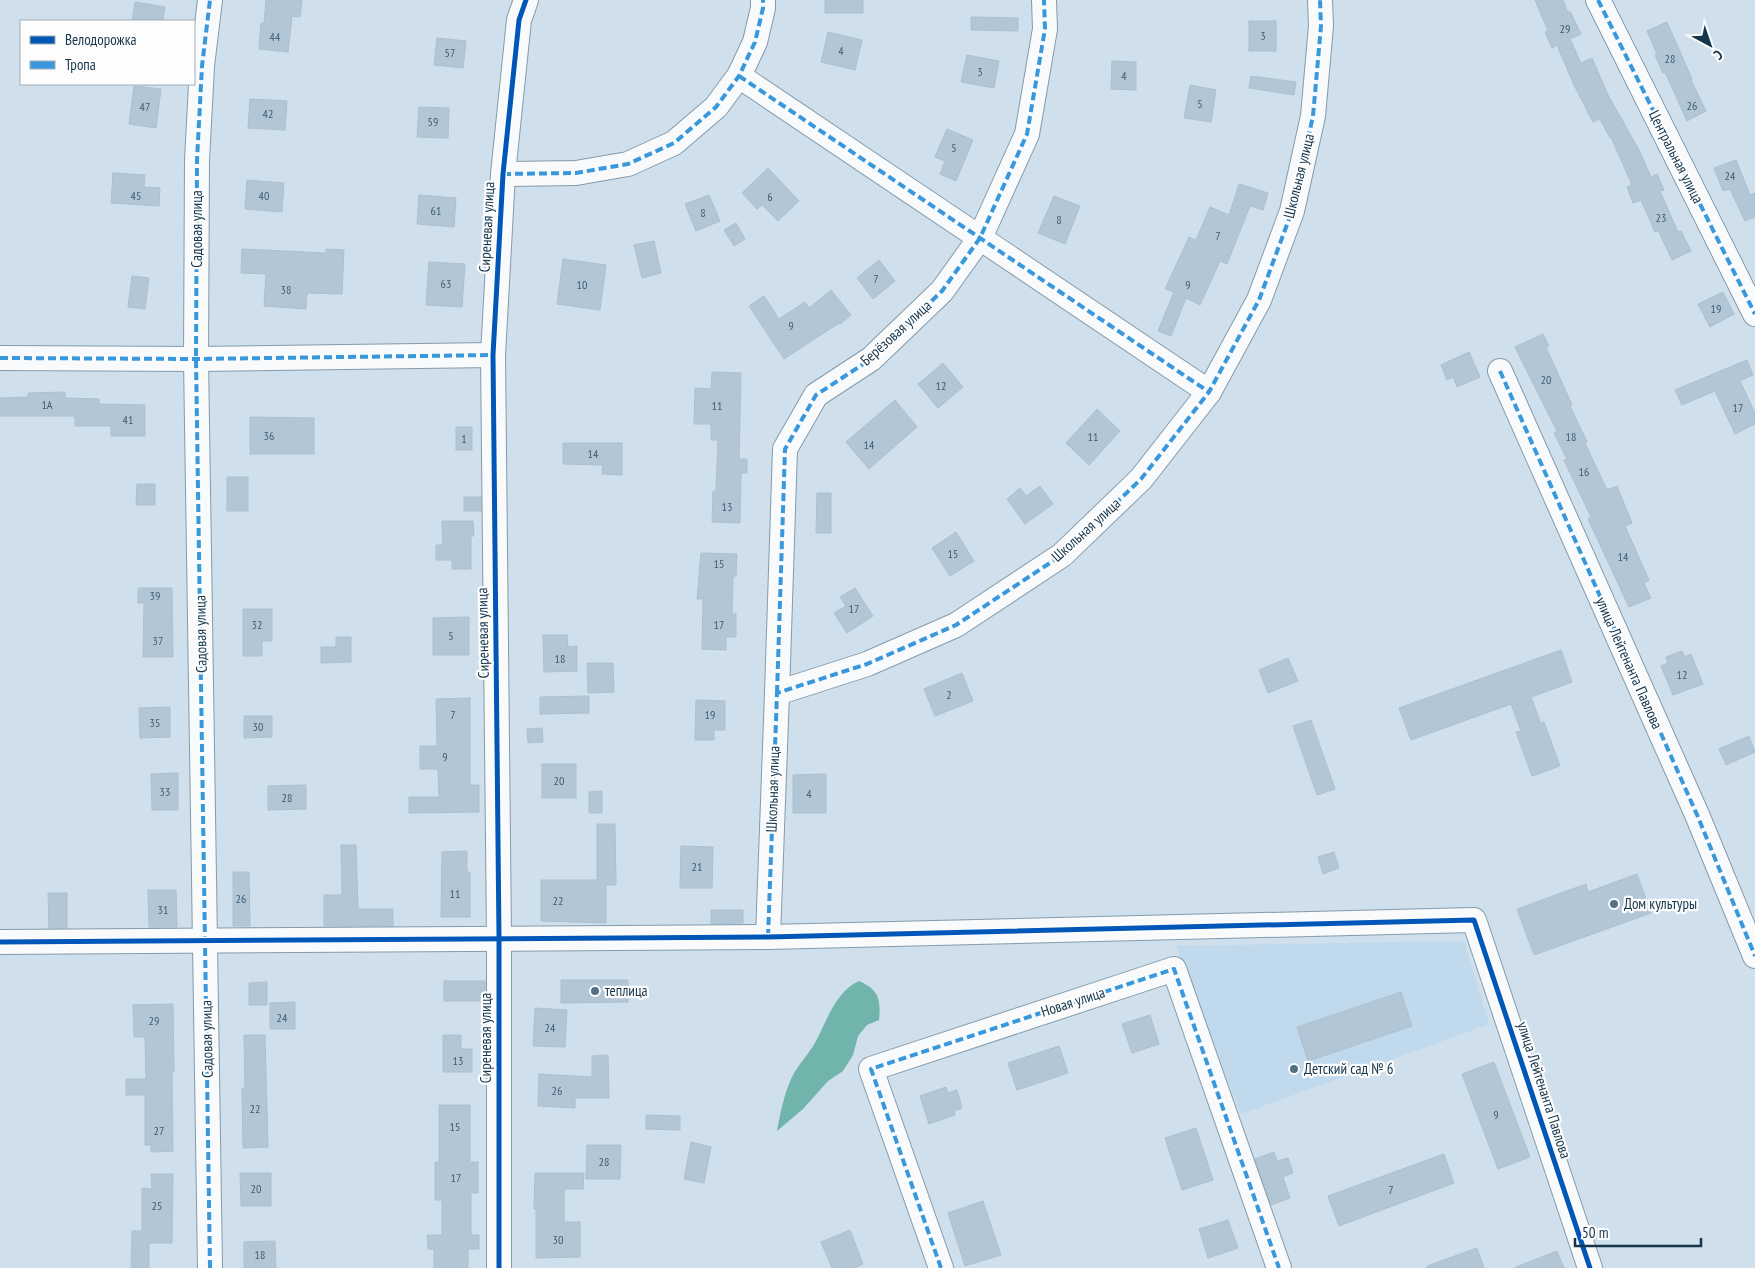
<svg xmlns="http://www.w3.org/2000/svg" width="1755" height="1268" font-family="'PT Sans Narrow',sans-serif">
<style>
.built{fill:#c0d9ec}
.water{fill:#70b4ac}
.building{fill:#b3c6d6;stroke:#aac0d0}
.lines{fill:none;stroke-linecap:round;stroke-linejoin:round}
.minor-casing{stroke:#849bab;stroke-width:26}
.minor{stroke:#f8fafc;stroke-width:24}
.quiet{stroke:#3998dc;stroke-width:4;stroke-dasharray:8 4;stroke-linecap:butt}
.cycleway-casing{stroke:#fdfdfd;stroke-width:8}
.cycleway{stroke:#0057b8;stroke-width:5}
.poi-dot{fill:#557083;stroke:#fdfdfd;stroke-width:2}
.labels{text-anchor:middle;stroke-width:4.5;stroke-linejoin:round;paint-order:stroke}
.number-label{font-size:12px;fill:#3f5c71}
.street-label{font-size:15px;fill:#14354b;stroke:#fdfdfd}
.poi-label{font-size:15px;fill:#14354b;stroke:#fdfdfd;text-anchor:start}
</style>
<rect width="100%" height="100%" fill="#cfdfeb"/>
<path class="built" d="M1464,941L1489,1024L1241,1114L1176,946Z"/>
<path class="water" d="M859,981C879,990 881,999 879,1020L867,1025L858,1036L853,1055L843,1071L828,1081L803,1109L777,1131C780,1114 784,1095 791,1079C797,1066 808,1055 815,1043C827,1021 835,992 859,981Z"/>
<g class="building">
<path d="M266,0H302L300,17L292,16L288,52L259,49L261,23H264Z"/>
<rect x="825" y="0" width="38" height="13"/>
<path d="M1535,0H1563L1568,13L1570,11L1581,34L1570,39L1581,63L1592,58L1608,95L1639,150L1651,177L1657,174L1664,190L1660,191L1678,232L1681,231L1691,251L1672,260L1658,230L1655,232L1641,200L1633,203L1627,187L1632,185L1611,137L1610,138L1600,119L1593,122L1574,85L1557,45L1552,48L1545,32L1548,31Z"/>
<path d="M135,2L165,7L163,21H132Z"/>
<path d="M971,17L1018,18V31L971,30Z"/>
<rect x="1249" y="21" width="27" height="30"/>
<path d="M1667,22L1692,79L1691,80L1706,111L1687,121L1665,72L1663,73L1655,55L1657,54L1647,31Z"/>
<path d="M828,32L862,40L855,70L821,62Z"/>
<path d="M437,38L466,41L463,68L434,65Z"/>
<path d="M967,55L999,61L994,88L961,82Z"/>
<path d="M1112,61L1136,62V90L1111,89Z"/>
<path d="M1251,76L1296,82L1294,95L1249,88Z"/>
<path d="M1190,85L1216,90L1211,122L1184,118Z"/>
<path d="M134,86L161,89L156,128L129,124Z"/>
<path d="M250,99L287,101L285,130L248,128Z"/>
<path d="M419,107L449,108L448,138L417,137Z"/>
<path d="M947,129L973,140L956,181L940,174L945,161L935,157Z"/>
<path d="M1736,160L1750,195L1755,193V217L1745,221L1730,189L1723,191L1714,168Z"/>
<path d="M768,168L799,201L778,221L762,205L757,209L742,193Z"/>
<path d="M113,173L145,175L144,187L160,188L159,206L111,203Z"/>
<path d="M247,180L284,183L282,212L245,209Z"/>
<path d="M1239,184L1268,193L1263,210L1250,206L1227,264L1220,261L1200,305L1186,298L1171,336L1158,331L1174,292L1165,289L1189,237L1196,240L1210,207L1229,215Z"/>
<path d="M419,195L456,198L454,227L417,224Z"/>
<path d="M709,195L720,221L696,231L685,204Z"/>
<path d="M1054,196L1080,206L1065,244L1038,233Z"/>
<path d="M736,223L745,239L734,246L724,230Z"/>
<path d="M654,241L661,273L642,278L634,245Z"/>
<path d="M242,249L326,253V249L344,250L342,294L307,293L306,309L264,306L266,274L241,273Z"/>
<path d="M563,259L606,265L600,310L557,304Z"/>
<path d="M879,260L895,281L873,299L857,278Z"/>
<path d="M429,262L465,264L462,307L426,305Z"/>
<path d="M132,276L149,278L145,309L128,307Z"/>
<path d="M831,290L851,315L840,324L839,323L784,359L749,306L764,296L779,319L805,302L809,308Z"/>
<path d="M1723,292L1734,314L1710,327L1698,304Z"/>
<path d="M1543,334L1549,346L1546,347L1572,405L1570,406L1587,442L1585,443L1607,490L1617,486L1632,523L1625,526L1649,580L1644,583L1651,598L1629,607L1588,519L1591,517L1564,460L1567,459L1554,433L1557,431L1515,347Z"/>
<path d="M1469,352L1480,377L1457,387L1453,377L1447,380L1441,365Z"/>
<path d="M1747,360L1753,375L1740,381L1755,413V424L1735,434L1715,391L1682,405L1675,390Z"/>
<path d="M943,363L963,387L938,408L918,384Z"/>
<path d="M712,372L741,373L739,459H747V473H741L740,523L712,522L713,491H716L718,440H711V424H694L695,388L711,389Z"/>
<path d="M65,392V398L99,399V404L145,405V436H111V426H75V416H0V398L28,397V393Z"/>
<path d="M895,400L917,427L869,469L846,442Z"/>
<path d="M1097,409L1120,431L1089,465L1066,443Z"/>
<path d="M250,417L314,418V454H250Z"/>
<rect x="456" y="427" width="16" height="23"/>
<path d="M563,443H622V475L602,474L603,465L563,464Z"/>
<rect x="227" y="477" width="21" height="34"/>
<path d="M137,484H155V505H136Z"/>
<path d="M1040,486L1053,504L1025,524L1007,499L1020,488L1026,496Z"/>
<path d="M817,493H831V533H816Z"/>
<rect x="464" y="497" width="17" height="14"/>
<path d="M442,521H473L474,536H471V569H452V560H436V545H443Z"/>
<path d="M956,532L974,561L950,576L932,548Z"/>
<path d="M701,553L737,554L736,576H733L732,614H736V637H726V650L702,649L703,599H697Z"/>
<path d="M138,588H172L173,657H143L144,603H138Z"/>
<path d="M855,588L873,616L847,633L834,613L846,606L840,597Z"/>
<path d="M243,609H272V641H262V656H243Z"/>
<path d="M469,617V655H433V618Z"/>
<path d="M543,635H567L568,647L577,646V671L544,672Z"/>
<path d="M336,637H351V662L321,663V647H336Z"/>
<path d="M1561,650L1572,682L1531,697L1541,724L1544,722L1560,766L1532,776L1516,732L1521,731L1511,704L1411,740L1399,708Z"/>
<path d="M1682,651L1685,657L1691,654L1703,684L1673,695L1661,666L1668,663L1666,657Z"/>
<path d="M1288,658L1298,681L1268,693L1259,670Z"/>
<path d="M587,663H613L614,692L588,693Z"/>
<path d="M962,673L973,701L935,716L924,689Z"/>
<path d="M589,696V713L540,714V697Z"/>
<path d="M470,698V785H479V812L409,813V797H439L438,769H420V746H437L436,699Z"/>
<path d="M696,700L725,701V730H714V740H695Z"/>
<path d="M170,707V737L140,738L139,708Z"/>
<path d="M244,716H272V737L244,738Z"/>
<path d="M1311,720L1335,789L1317,795L1293,726Z"/>
<path d="M542,728L543,742L528,743L527,729Z"/>
<path d="M1749,736L1755,752L1726,765L1719,749Z"/>
<rect x="542" y="764" width="34" height="34"/>
<path d="M178,773V810H152L151,774Z"/>
<path d="M826,774V813H793V775Z"/>
<path d="M306,785V809L268,810V786Z"/>
<path d="M602,791V813H589V792Z"/>
<path d="M597,824H615L616,885H606V923L541,921V880H597Z"/>
<path d="M341,845H356L358,909H393V926H324V895H342Z"/>
<path d="M681,846L713,847L712,888H680Z"/>
<path d="M467,851V872H470V917H441L442,852Z"/>
<path d="M1334,852L1339,868L1323,874L1318,857Z"/>
<path d="M233,872H249L250,926H233Z"/>
<path d="M1637,874L1651,913L1534,955L1517,909L1586,884L1588,892Z"/>
<path d="M148,890H176L177,927H149Z"/>
<path d="M48,893H67V928H49Z"/>
<path d="M711,910H743V923L711,924Z"/>
<path d="M561,980H628V1002L561,1003Z"/>
<rect x="444" y="981" width="41" height="20"/>
<path d="M267,982V1005H249V983Z"/>
<path d="M1401,992L1412,1026L1308,1061L1297,1027Z"/>
<path d="M295,1002V1029H270V1003Z"/>
<path d="M173,1004L174,1071L172,1072L173,1151L151,1152V1145H145V1095H126V1079H146L145,1037H134L133,1005Z"/>
<path d="M535,1008L567,1010L565,1047L533,1046Z"/>
<path d="M1150,1015L1159,1044L1132,1053L1122,1024Z"/>
<path d="M244,1035H265L268,1147L243,1148L242,1088H245Z"/>
<path d="M443,1035H461V1049H472V1072H443Z"/>
<path d="M1059,1046L1068,1073L1017,1090L1008,1063Z"/>
<path d="M608,1055L609,1098H575V1108L538,1106L539,1074L592,1077V1056Z"/>
<path d="M1494,1062L1530,1157L1498,1169L1462,1074Z"/>
<path d="M946,1087L948,1093L957,1090L962,1108L954,1111L955,1115L929,1124L920,1096Z"/>
<path d="M439,1105H470V1162H478V1193H471V1235H479V1249H468V1268H434V1249H428L427,1235H442V1200H435V1162H439Z"/>
<path d="M646,1115L680,1116V1130L646,1129Z"/>
<path d="M1196,1128L1213,1180L1182,1190L1165,1138Z"/>
<path d="M691,1142L711,1147L704,1183L684,1179Z"/>
<path d="M587,1145H621L620,1179H586Z"/>
<path d="M1274,1152L1277,1161L1288,1158L1293,1173L1283,1177L1290,1198L1271,1205L1255,1159Z"/>
<path d="M1444,1154L1454,1183L1339,1226L1328,1196Z"/>
<path d="M240,1173H271V1206H241Z"/>
<path d="M535,1173H584L583,1189H564V1222H580V1257L536,1258V1209H534Z"/>
<path d="M151,1174H173L172,1243H149V1268H131L132,1231H142V1188L152,1189Z"/>
<path d="M983,1201L1001,1255L965,1266L948,1213Z"/>
<path d="M1228,1220L1238,1248L1208,1258L1199,1229Z"/>
<path d="M850,1230L863,1264L854,1268H832L821,1242Z"/>
<path d="M275,1241L276,1268H244V1242Z"/>
<path d="M1477,1248L1484,1268H1427V1266Z"/>
<path d="M1557,1251L1564,1268H1516V1267Z"/>
</g>
<g class="lines">
<g class="minor-casing">
<g id="minor">
<path d="M1598,0L1755,314"/>
<path d="M739,76L1209,392"/>
<path d="M503,174L576,173L628,164L674,143L716,107L739,76L755,42L763,8V0"/>
<path d="M0,358L196,359L493,355"/>
<path d="M1500,371L1698,817L1755,956"/>
<path d="M777,693L785,449L816,395L871,359L942,291L980,238L1027,134L1045,29L1044,0"/>
<path d="M768,937L777,693L867,664L956,625L1062,555L1141,479L1209,392L1259,300L1292,211L1313,116L1321,26L1320,0"/>
<path d="M0,942L768,937L1474,920L1590,1268"/>
<path d="M210,1268L196,359L197,160L202,66L210,0"/>
<path d="M499,1268V938L493,355L503,174L519,20L526,0"/>
<path d="M941,1268L871,1069L1174,969L1279,1268"/>
</g>
</g>
<use href="#minor" class="minor"/>
<g class="quiet">
<path d="M1598,0L1755,314"/>
<path d="M739,76L1209,392"/>
<path d="M503,174L576,173L628,164L674,143L716,107L739,76L755,42L763,8V0"/>
<path d="M0,358L196,359L493,355"/>
<path d="M1500,371L1698,817L1755,956"/>
<path d="M777,693L785,449L816,395L871,359L942,291L980,238L1027,134L1045,29L1044,0"/>
<path d="M768,937L777,693L867,664L956,625L1062,555L1141,479L1209,392L1259,300L1292,211L1313,116L1321,26L1320,0"/>
<path d="M210,1268L196,359L197,160L202,66L210,0"/>
<path d="M941,1268L871,1069L1174,969L1279,1268"/>
</g>
<g class="cycleway-casing">
<g id="cycleway">
<path d="M0,942L768,937L1474,920L1590,1268"/>
<path d="M499,1268V938L493,355L503,174L519,20L526,0"/>
</g>
</g>
<use href="#cycleway" class="cycleway"/>
</g>
<g class="poi-dot">
<circle cx="1614" cy="904" r="5"/>
<circle cx="595" cy="991" r="5"/>
<circle cx="1294" cy="1069" r="5"/>
</g>
<g class="labels">
<g class="number-label">
<text x="1565" y="33">29</text>
<text x="1263" y="40">3</text>
<text x="275" y="41">44</text>
<text x="841" y="55">4</text>
<text x="450" y="57">57</text>
<text x="1670" y="63">28</text>
<text x="980" y="76">3</text>
<text x="1124" y="80">4</text>
<text x="1200" y="108">5</text>
<text x="1692" y="110">26</text>
<text x="145" y="111">47</text>
<text x="268" y="118">42</text>
<text x="433" y="126">59</text>
<text x="954" y="152">5</text>
<text x="1730" y="180">24</text>
<text x="136" y="200">45</text>
<text x="264" y="200">40</text>
<text x="770" y="201">6</text>
<text x="436" y="215">61</text>
<text x="703" y="217">8</text>
<text x="1661" y="222">23</text>
<text x="1059" y="224">8</text>
<text x="1218" y="240">7</text>
<text x="876" y="283">7</text>
<text x="446" y="288">63</text>
<text x="582" y="289">10</text>
<text x="1188" y="289">9</text>
<text x="286" y="294">38</text>
<text x="1716" y="313">19</text>
<text x="791" y="330">9</text>
<text x="1546" y="384">20</text>
<text x="941" y="390">12</text>
<text x="47" y="409">1А</text>
<text x="717" y="410">11</text>
<text x="1738" y="412">17</text>
<text x="128" y="424">41</text>
<text x="269" y="440">36</text>
<text x="1093" y="441">11</text>
<text x="1571" y="441">18</text>
<text x="464" y="443">1</text>
<text x="869" y="449">14</text>
<text x="593" y="458">14</text>
<text x="1584" y="476">16</text>
<text x="727" y="511">13</text>
<text x="953" y="558">15</text>
<text x="1623" y="561">14</text>
<text x="719" y="568">15</text>
<text x="155" y="600">39</text>
<text x="854" y="613">17</text>
<text x="257" y="629">32</text>
<text x="719" y="629">17</text>
<text x="451" y="640">5</text>
<text x="158" y="645">37</text>
<text x="560" y="663">18</text>
<text x="1682" y="679">12</text>
<text x="949" y="699">2</text>
<text x="453" y="719">7</text>
<text x="710" y="719">19</text>
<text x="155" y="727">35</text>
<text x="258" y="731">30</text>
<text x="445" y="761">9</text>
<text x="559" y="785">20</text>
<text x="165" y="796">33</text>
<text x="809" y="798">4</text>
<text x="287" y="802">28</text>
<text x="697" y="871">21</text>
<text x="455" y="898">11</text>
<text x="241" y="903">26</text>
<text x="558" y="905">22</text>
<text x="163" y="914">31</text>
<text x="282" y="1022">24</text>
<text x="154" y="1025">29</text>
<text x="550" y="1032">24</text>
<text x="458" y="1065">13</text>
<text x="557" y="1095">26</text>
<text x="255" y="1113">22</text>
<text x="1496" y="1119">9</text>
<text x="455" y="1131">15</text>
<text x="159" y="1135">27</text>
<text x="604" y="1166">28</text>
<text x="456" y="1182">17</text>
<text x="256" y="1193">20</text>
<text x="1391" y="1194">7</text>
<text x="157" y="1210">25</text>
<text x="558" y="1244">30</text>
<text x="260" y="1259">18</text>
</g>
<g class="street-label">
<text transform="translate(1676 157) rotate(63)" y="5">Центральная улица</text>
<text transform="translate(1299 176) rotate(-76)" y="5">Школьная улица</text>
<text transform="translate(487 227) rotate(-87)" y="5">Сиреневая улица</text>
<text transform="translate(197 229) rotate(-90)" y="5">Садовая улица</text>
<text transform="translate(896 333) rotate(-42)" y="5">Берёзовая улица</text>
<text transform="translate(1086 530) rotate(-42)" y="5">Школьная улица</text>
<text transform="translate(483 633) rotate(-91)" y="5">Сиреневая улица</text>
<text transform="translate(201 634) rotate(-91)" y="5">Садовая улица</text>
<text transform="translate(1629 663) rotate(66)" y="5">улица Лейтенанта Павлова</text>
<text transform="translate(773 789) rotate(-88)" y="5">Школьная улица</text>
<text transform="translate(1073 1002) rotate(-18)" y="5">Новая улица</text>
<text transform="translate(486 1038) rotate(-90)" y="5">Сиреневая улица</text>
<text transform="translate(207 1039) rotate(-91)" y="5">Садовая улица</text>
<text transform="translate(1544 1090) rotate(72)" y="5">улица Лейтенанта Павлова</text>
</g>
<g class="poi-label">
<text x="1624" y="909">Дом культуры</text>
<text x="605" y="996">теплица</text>
<text x="1304" y="1074">Детский сад № 6</text>
</g>
</g>
<rect x="20" y="20" width="175" height="65" fill="#fdfdfd" stroke="#a0adb6"/>
<rect x="30" y="36" width="25" height="8" fill="#0057b8" stroke="#a0adb6"/>
<text x="65" y="45" font-size="15" fill="#14354b">Велодорожка</text>
<rect x="30" y="61" width="25" height="8" fill="#3998dc" stroke="#a0adb6"/>
<text x="65" y="70" font-size="15" fill="#14354b">Тропа</text>
<g transform="translate(1710 45) rotate(140)" stroke="#fdfdfd" stroke-width="4" paint-order="stroke">
<path d="M0-4L9 19L0 12L-9 19Z" fill="#14354b"/>
<text y="-8" font-size="14" font-weight="bold" text-anchor="middle" fill="#14354b">С</text>
</g>
<path d="M1575 1238v8h126v-8" fill="none" stroke="#14354b" stroke-width="2.5"/>
<text x="1582" y="1238" font-size="15" fill="#14354b" stroke="#fdfdfd" stroke-width="4" paint-order="stroke">50 m</text>
</svg>
